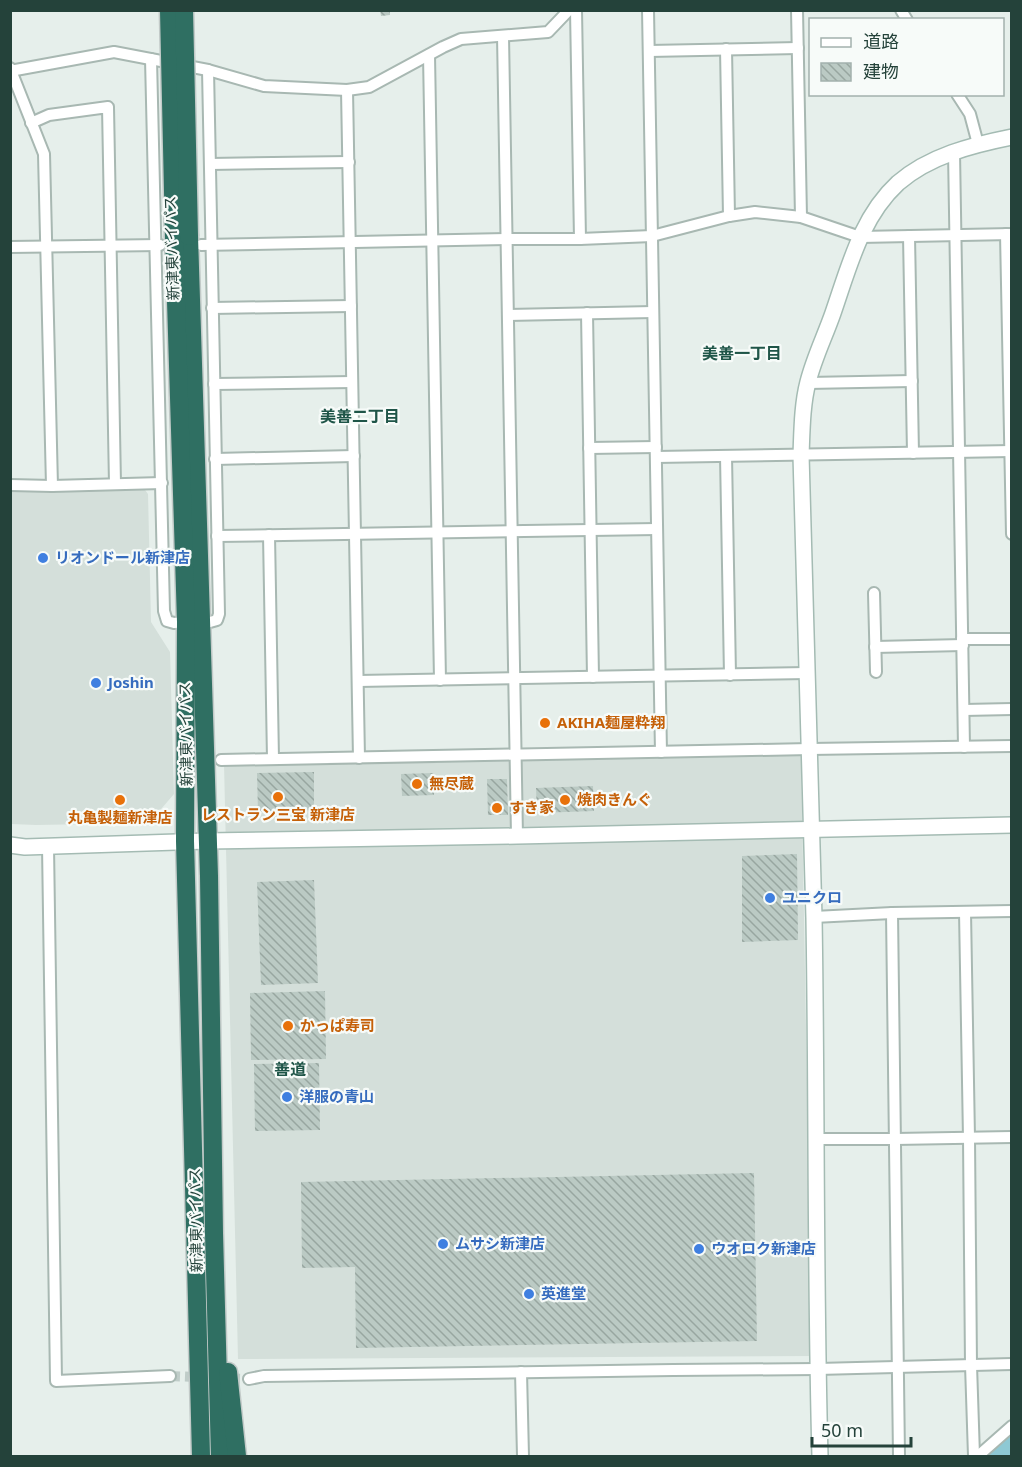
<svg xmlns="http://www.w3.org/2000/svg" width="1022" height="1467" font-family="'Noto Sans','Noto Sans JP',sans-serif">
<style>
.built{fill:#d4dfda}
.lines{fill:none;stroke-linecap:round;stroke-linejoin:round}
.river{stroke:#8ec9d4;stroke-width:24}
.building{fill:url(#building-back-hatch)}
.street-tunnel{stroke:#bfccc8;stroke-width:10;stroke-dasharray:10 5;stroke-linecap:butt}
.street-casing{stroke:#a8b8b2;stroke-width:14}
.secondary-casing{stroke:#a4bbb3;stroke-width:18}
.highway-casing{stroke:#c2cac8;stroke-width:21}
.street{stroke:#fff;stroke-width:10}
.secondary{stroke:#fff;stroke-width:15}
.highway{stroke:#2f6f62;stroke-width:18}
.highway-bridge-casing{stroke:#c2cac8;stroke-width:21;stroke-linecap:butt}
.highway-bridge{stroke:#2f6f62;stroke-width:18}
.shop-dot{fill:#3f7fe0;stroke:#f7fbf9;stroke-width:2}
.food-dot{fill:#e8710a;stroke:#f7fbf9;stroke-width:2}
.labels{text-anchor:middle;stroke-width:4.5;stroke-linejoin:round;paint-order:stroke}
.street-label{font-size:15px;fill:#24423a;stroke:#f7fbf9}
.shop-label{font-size:15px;font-weight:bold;fill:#366cbe;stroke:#f7fbf9;text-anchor:start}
.food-label{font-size:15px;font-weight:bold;fill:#c56008;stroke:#f7fbf9;text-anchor:start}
.neighbourhood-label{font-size:16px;font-weight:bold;fill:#1f5548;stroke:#f7fbf9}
</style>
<defs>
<pattern id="building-back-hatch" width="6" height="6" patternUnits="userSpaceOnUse" patternTransform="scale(1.5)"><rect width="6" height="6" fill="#bbcac4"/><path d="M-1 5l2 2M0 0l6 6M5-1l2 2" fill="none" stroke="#98a6a0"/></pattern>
</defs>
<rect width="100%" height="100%" fill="#e6efeb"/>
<g class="built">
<path d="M145,490L148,494L151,622L170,652L174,794L149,823L36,825L11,824V492Z"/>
<path d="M801,755L812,1356L238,1359L224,764Z"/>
</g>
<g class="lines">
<path class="river" d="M1001,1456L1012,1447"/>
</g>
<g class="building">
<path d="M380,10H390V15L381,16Z"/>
<path d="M314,772V810L258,812L257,773Z"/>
<path d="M433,773L434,795L402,796L401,774Z"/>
<path d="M487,779H507L508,815H488Z"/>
<path d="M593,786L594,811L537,813L536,788Z"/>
<path d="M797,854L798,940L742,942V856Z"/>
<path d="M314,880L318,983L261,985L257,882Z"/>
<path d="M325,991L326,1059L251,1060L250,993Z"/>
<path d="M319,1063L320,1130L255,1131L254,1064Z"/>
<path d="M754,1173L757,1341L356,1348L355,1267L302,1268L301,1182Z"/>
</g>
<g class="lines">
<path class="street-tunnel" d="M170,1376L249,1379"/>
<g class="street-casing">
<g id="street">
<path d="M576,10L580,239"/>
<path d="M648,10L661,752"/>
<path d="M797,10L801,217"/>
<path d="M901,10L907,20"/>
<path d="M503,36L517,836"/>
<path d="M726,49L729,216"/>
<path d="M649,51L798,48"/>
<path d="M429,55L440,680"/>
<path d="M151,59L164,611L167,621L174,623L186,622"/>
<path d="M10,68L44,154L52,486"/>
<path d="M10,71L114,52L208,70L264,86L347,90L369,87L443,47L461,39L548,32L569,10"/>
<path d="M347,90L359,758"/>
<path d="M957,94L970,114L978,144"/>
<path d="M31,123L49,115L108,107L115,484"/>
<path d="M954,152L964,747"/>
<path d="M210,164L349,162"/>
<path d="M1006,234L1012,534"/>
<path d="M909,236L913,453"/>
<path d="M201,245L506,239H580L652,236L729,216L755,212L801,217L860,237L1012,234"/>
<path d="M10,247L160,245"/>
<path d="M212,308L351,306"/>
<path d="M587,313L593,677"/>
<path d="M508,315L653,312"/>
<path d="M808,383L912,381"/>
<path d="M214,384L352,382"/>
<path d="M589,448L656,447"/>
<path d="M726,456L730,675"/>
<path d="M656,457L1012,451"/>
<path d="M215,459L354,456"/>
<path d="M10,485L52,486L162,483"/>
<path d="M269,535L273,759"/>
<path d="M217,536L657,529"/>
<path d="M874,593L876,672"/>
<path d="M201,622H210L217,620L219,614L208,70"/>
<path d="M962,639H1012"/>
<path d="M875,647L963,645"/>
<path d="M358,681L807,673"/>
<path d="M964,710L1012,709"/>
<path d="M221,760L810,749L1012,746"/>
<path d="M48,846L56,1381L170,1376"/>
<path d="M965,912L969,1138L971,1365L974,1456"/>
<path d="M892,913L899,1456"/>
<path d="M814,917L892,913L1012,911"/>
<path d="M817,1139H895L1012,1137"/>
<path d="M521,1372L523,1456"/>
<path d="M249,1379L264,1376L673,1370L818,1369L1012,1364"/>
<path d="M978,1456L1012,1426"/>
</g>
</g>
<g class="secondary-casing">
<g id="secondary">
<path d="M10,845L25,847L207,841L517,836L1012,825"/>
<path d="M820,1456C815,1277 817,1097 814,918C811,763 805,609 801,455C802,431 802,405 808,382C814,358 825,336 833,313C849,267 861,217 898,183C929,156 972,145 1012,137"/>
</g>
</g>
<g class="highway-casing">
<g id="highway">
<path d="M189,236L209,876L214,1233L220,1456"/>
<path d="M174,237L186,622L185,841L201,1456"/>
<path d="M228,1372L237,1456"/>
</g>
</g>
<use href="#street" class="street"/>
<use href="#secondary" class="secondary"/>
<use href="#highway" class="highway"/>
<g class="highway-bridge-casing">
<g id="highway-bridge">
<path d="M169,10L174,237"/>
<path d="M184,10L189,236"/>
</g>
</g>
<use href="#highway-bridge" class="highway-bridge"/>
</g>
<g class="shop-dot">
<circle cx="43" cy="558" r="6"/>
<circle cx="96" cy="683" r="6"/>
<circle cx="770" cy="898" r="6"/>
<circle cx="287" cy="1097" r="6"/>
<circle cx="443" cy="1244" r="6"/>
<circle cx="699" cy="1249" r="6"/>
<circle cx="529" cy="1294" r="6"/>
</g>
<g class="food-dot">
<circle cx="545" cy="723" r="6"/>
<circle cx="417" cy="784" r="6"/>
<circle cx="278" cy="797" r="6"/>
<circle cx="120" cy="800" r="6"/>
<circle cx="565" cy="800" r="6"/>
<circle cx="497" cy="808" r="6"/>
<circle cx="288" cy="1026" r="6"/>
</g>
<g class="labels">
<g class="street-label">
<text transform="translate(172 248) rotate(-92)" y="5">新津東バイパス</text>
<text transform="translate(186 734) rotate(-91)" y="5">新津東バイパス</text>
<text transform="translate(196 1220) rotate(-91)" y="5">新津東バイパス</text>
</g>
<g class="shop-label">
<text x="55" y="563">リオンドール新津店</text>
<text x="108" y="688">Joshin</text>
<text x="782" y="903">ユニクロ</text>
<text x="299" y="1102">洋服の青山</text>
<text x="455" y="1249">ムサシ新津店</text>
<text x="711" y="1254">ウオロク新津店</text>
<text x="541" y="1299">英進堂</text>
</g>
<g class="food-label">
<text x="557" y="728">AKIHA麺屋粋翔</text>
<text x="429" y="789">無尽蔵</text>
<text x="577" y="805">焼肉きんぐ</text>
<text x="509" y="813">すき家</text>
<text x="278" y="820" text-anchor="middle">レストラン三宝 新津店</text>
<text x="120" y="823" text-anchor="middle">丸亀製麺新津店</text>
<text x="300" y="1031">かっぱ寿司</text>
</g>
<g class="neighbourhood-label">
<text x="742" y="359">美善一丁目</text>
<text x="360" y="422">美善二丁目</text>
<text x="290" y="1075">善道</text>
</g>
</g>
<rect width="1022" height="1467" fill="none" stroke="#24423a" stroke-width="24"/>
<rect x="809" y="18" width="195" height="78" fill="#f7fbf9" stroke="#a3b1ad" stroke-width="1.5"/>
<rect x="821" y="38" width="30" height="9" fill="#ffffff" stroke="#a3b1ad" stroke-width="1.5"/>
<text x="863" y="48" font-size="18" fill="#24423a">道路</text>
<rect x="821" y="63" width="30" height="18" fill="url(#building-back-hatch)" stroke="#a3b1ad" stroke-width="1.5"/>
<text x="863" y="78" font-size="18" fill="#24423a">建物</text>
<path d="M812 1437v9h99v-9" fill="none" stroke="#24423a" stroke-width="3"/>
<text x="821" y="1437" font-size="18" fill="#24423a" stroke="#f7fbf9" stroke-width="4.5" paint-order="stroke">50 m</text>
</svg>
